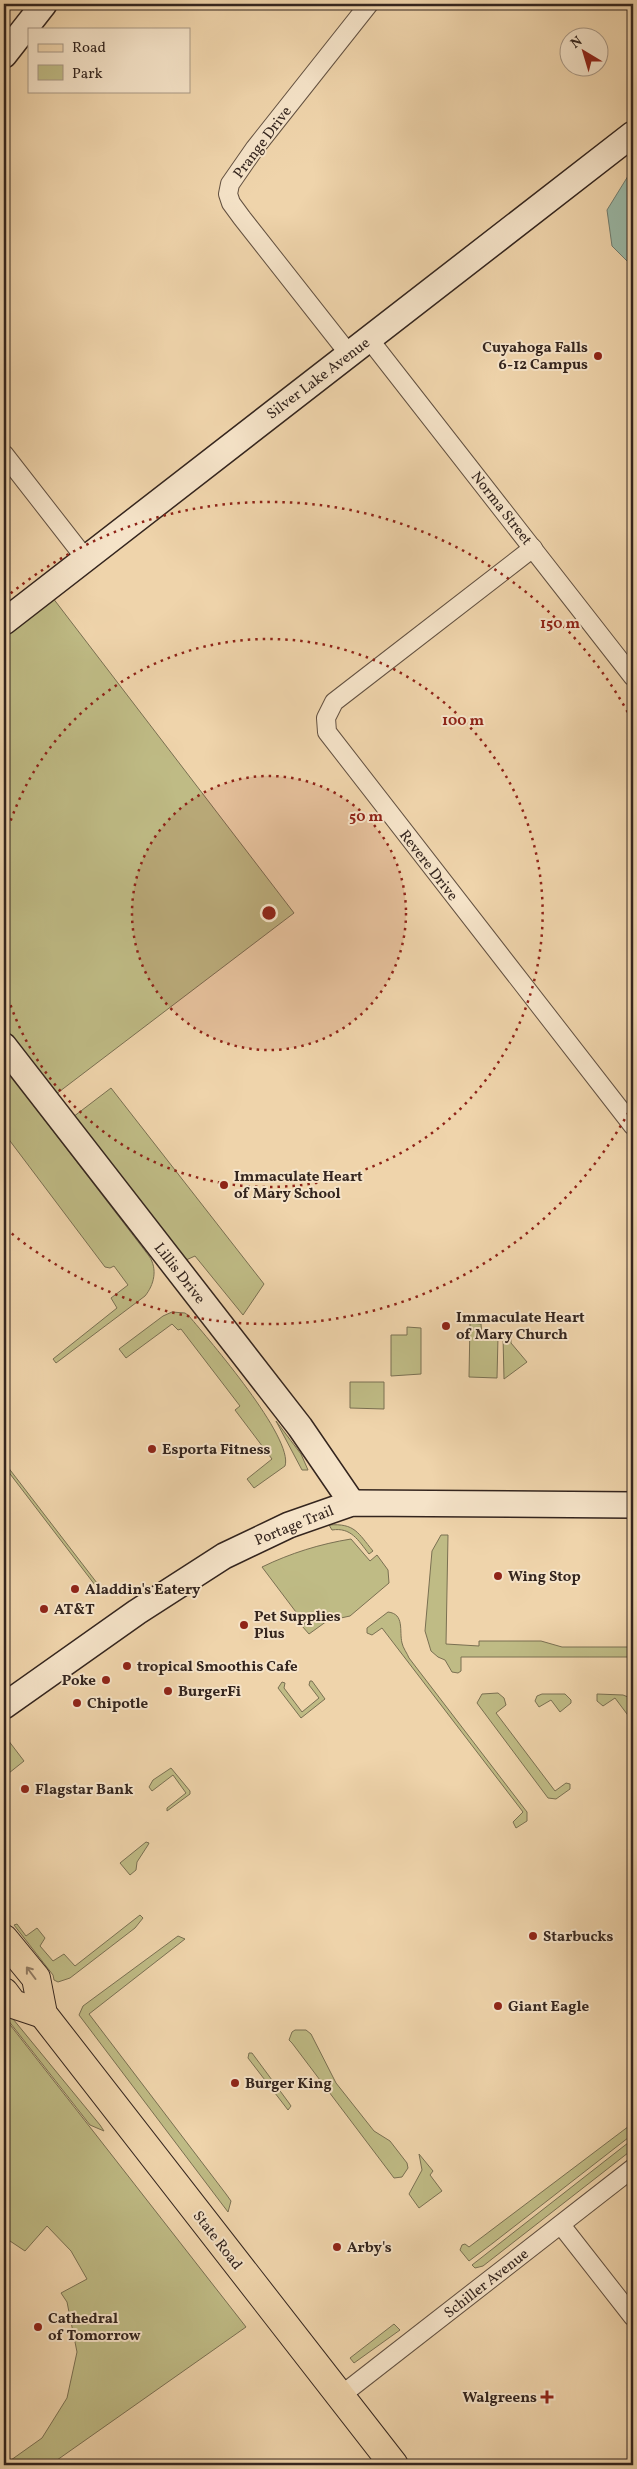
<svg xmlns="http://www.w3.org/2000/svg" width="637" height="2469" font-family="Vollkorn,serif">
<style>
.green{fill:#bfbb85;stroke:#7a7052}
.water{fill:#9ab8a6;stroke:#717d70}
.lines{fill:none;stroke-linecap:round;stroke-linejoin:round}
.street-casing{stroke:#635141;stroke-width:20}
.secondary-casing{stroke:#34251e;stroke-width:28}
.primary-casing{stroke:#34251e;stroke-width:30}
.street{stroke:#f5e3c8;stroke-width:18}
.secondary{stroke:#f5e3c8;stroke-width:25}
.primary{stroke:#efd4ab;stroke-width:28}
.oneway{stroke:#927c64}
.ring{fill:none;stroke:#8f2418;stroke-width:2.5;stroke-dasharray:2.5 5}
.poi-dot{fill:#8f2418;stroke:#f5e3c8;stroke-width:2}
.labels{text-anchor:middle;stroke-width:4;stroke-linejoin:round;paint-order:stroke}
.street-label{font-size:15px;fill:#34251e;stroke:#f5e3c8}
.poi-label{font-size:15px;font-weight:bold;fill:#34251e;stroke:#f5e3c8;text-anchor:start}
.centre{fill:#8f2418;stroke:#f5e3c8;stroke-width:2.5}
.ring-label{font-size:15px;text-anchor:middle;font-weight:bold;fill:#8f2418;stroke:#f5e3c8;stroke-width:4;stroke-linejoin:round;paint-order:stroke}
</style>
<rect width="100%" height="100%" fill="#efd4ab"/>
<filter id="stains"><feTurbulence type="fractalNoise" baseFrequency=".004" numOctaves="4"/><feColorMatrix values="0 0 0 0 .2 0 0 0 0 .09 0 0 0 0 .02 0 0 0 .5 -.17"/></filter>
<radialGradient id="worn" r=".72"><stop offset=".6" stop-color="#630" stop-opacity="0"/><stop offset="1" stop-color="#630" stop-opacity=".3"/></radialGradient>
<g class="green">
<path d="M46,589L294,913L47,1101L4,1046V622Z"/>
<path d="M4,1067L149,1256C158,1269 154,1285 145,1296L56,1363L53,1359L117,1308L111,1298L128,1285L114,1266L110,1268L105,1267L4,1133Z"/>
<path d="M111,1088L264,1284L243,1315L195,1256L186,1260L73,1117Z"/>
<path d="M172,1312L185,1313L189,1316C209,1340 294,1438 285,1466L254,1488L247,1479L272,1459L235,1410L240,1406L181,1329L178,1330L172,1324L126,1358L119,1349L163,1316Z"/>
<path d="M470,1323L481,1324L482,1336L498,1337L497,1378L469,1377Z"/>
<path d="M407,1327L421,1328V1374L391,1376V1335H407Z"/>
<path d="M503,1336L511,1337V1343L527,1362L504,1379Z"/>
<path d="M350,1382H384V1409L350,1408Z"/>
<path d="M276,1421L301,1454L308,1470H302Z"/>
<path d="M4,1462L97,1583L95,1585L4,1466Z"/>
<path d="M329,1525C355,1523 358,1533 373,1551L369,1554C358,1540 351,1527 332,1530Z"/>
<path d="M441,1535H448L446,1644L479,1646V1641H541L562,1647H633V1657H461V1671L458,1673L452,1672L445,1660L438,1657L431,1651L425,1631L432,1551Z"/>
<path d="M351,1539L370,1561L377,1555L388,1570L389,1583L350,1616L327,1621L309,1634L302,1626L305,1624L262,1567C291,1553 320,1544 351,1539Z"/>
<path d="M388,1612C405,1614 399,1631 402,1643C403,1648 407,1653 409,1658L527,1812V1821L516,1828L513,1822L523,1812L382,1628L372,1635L367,1633V1628Z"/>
<path d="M310,1681H312L325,1699L301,1718L278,1688L282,1682L285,1683L284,1688L302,1712L319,1698L309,1685Z"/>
<path d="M498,1693L504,1698L506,1705L496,1713L555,1791L566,1783L570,1784V1789L556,1799L548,1798L477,1703L482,1694Z"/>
<path d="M542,1694H565L571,1700V1703L560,1712L551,1700L539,1707L535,1701L537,1696Z"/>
<path d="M597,1694L623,1695L628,1697V1710L633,1711V1722L615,1698L603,1706L597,1701Z"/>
<path d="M8,1740L24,1761L4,1777V1744Z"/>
<path d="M171,1768L190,1791V1794L167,1811V1808L186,1793L173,1775L152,1791L149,1787L153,1780Z"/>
<path d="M146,1842L149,1843L148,1845L137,1862L136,1870L130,1875L120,1863Z"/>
<path d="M140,1915L143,1918L135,1928L70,1978L58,1982L54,1980L53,1975L14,1925L17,1924L26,1936L37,1928L45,1938L40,1946L53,1961L64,1954L75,1966Z"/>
<path d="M178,1936L185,1939L89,2014L226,2194L231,2201L228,2212L79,2015L83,2006Z"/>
<path d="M4,2008L100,2125L104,2131L90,2125L4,2015Z"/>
<path d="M4,2017L246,2327L50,2465H4L42,2438L67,2398L77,2352L67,2302L61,2293L87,2279L71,2251L47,2226L25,2251L4,2237Z"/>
<path d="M295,2030H306L311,2034L336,2083L374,2131L390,2141L407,2163L408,2168L402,2177L394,2178L292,2043L289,2040L292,2032Z"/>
<path d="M249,2053H252L289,2103L291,2106L288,2110L248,2058Z"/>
<path d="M633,2123V2134L493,2243L469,2261L460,2250L462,2245L465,2244L469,2247Z"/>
<path d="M633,2139V2149L483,2266L475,2268L472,2265Z"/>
<path d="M419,2154L433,2171L430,2175L442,2191L419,2208L409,2194L422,2170Z"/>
<path d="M394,2324L400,2330L354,2363L350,2358Z"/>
</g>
<path class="water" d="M633,168V267L612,246L607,210Z"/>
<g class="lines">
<g class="street-casing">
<g id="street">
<path d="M369,339L633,677"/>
<path d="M349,354L242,218L231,203L228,194L230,184L255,148L369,4"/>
<path d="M4,454L85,558"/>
<path d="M533,548L334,702L326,718L327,732L633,1126"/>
<path d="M561,2225L633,2317"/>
<path d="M339,2397L633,2168"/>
</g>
</g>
<g class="secondary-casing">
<g id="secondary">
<path d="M4,55L44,4"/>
<path d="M4,622L633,134"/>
<path d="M4,1046L300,1427L352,1503"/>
<path d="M4,1706L137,1612L224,1556L289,1525L352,1503L633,1505"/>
</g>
</g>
<g class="primary-casing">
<g id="primary">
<path d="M4,1939L36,1978L43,2014L394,2465"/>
<path d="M4,1992L13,2004L43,2014"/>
</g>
</g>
<use href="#street" class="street"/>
<use href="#secondary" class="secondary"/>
<use href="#primary" class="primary"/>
</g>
<defs><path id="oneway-shaft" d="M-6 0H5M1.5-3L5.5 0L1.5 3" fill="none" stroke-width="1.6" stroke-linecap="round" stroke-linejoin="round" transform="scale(1.25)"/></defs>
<use class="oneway" href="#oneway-shaft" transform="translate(31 1973) rotate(-127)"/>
<circle cx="269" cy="913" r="137" fill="#8f2418" fill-opacity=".12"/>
<g class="ring">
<circle cx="269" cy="913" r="137"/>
<path d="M4 842A274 274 0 1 1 4 984"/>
<path d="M632 1106A411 411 0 0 1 5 1228M5 598A411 411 0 0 1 632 720"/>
</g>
<g class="poi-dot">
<circle cx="598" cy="356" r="5"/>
<circle cx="224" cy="1185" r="5"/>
<circle cx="446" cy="1326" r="5"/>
<circle cx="152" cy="1449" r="5"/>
<circle cx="498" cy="1576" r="5"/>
<circle cx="75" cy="1589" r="5"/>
<circle cx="44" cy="1609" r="5"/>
<circle cx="244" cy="1625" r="5"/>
<circle cx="127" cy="1666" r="5"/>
<circle cx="106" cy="1680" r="5"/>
<circle cx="168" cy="1691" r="5"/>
<circle cx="77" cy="1703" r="5"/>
<circle cx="25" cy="1789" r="5"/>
<circle cx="533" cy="1936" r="5"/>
<circle cx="498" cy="2006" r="5"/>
<circle cx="235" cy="2083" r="5"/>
<circle cx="337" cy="2247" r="5"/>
<circle cx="38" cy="2327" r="5"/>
<path d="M544.5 2389.5h5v5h5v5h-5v5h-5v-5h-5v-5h5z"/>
</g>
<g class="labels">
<g class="street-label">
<text transform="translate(262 142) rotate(-53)" y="5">Prange Drive</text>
<text transform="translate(318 378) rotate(-37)" y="5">Silver Lake Avenue</text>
<text transform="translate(502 508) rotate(52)" y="5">Norma Street</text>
<text transform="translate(429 865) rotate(52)" y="5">Revere Drive</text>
<text transform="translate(180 1273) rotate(52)" y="5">Lillis Drive</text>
<text transform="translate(294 1525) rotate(-22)" y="5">Portage Trail</text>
<text transform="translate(218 2240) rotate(52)" y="5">State Road</text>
<text transform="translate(486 2283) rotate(-38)" y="5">Schiller Avenue</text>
</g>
<g class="poi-label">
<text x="588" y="352" text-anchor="end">Cuyahoga Falls<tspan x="588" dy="17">6-12 Campus</tspan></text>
<text x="234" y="1181">Immaculate Heart<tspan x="234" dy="17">of Mary School</tspan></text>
<text x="456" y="1322">Immaculate Heart<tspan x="456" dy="17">of Mary Church</tspan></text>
<text x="162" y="1454">Esporta Fitness</text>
<text x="508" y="1581">Wing Stop</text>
<text x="85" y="1594">Aladdin's Eatery</text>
<text x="54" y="1614">AT&amp;T</text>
<text x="254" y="1621">Pet Supplies<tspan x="254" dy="17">Plus</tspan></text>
<text x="137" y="1671">tropical Smoothis Cafe</text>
<text x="96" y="1685" text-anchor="end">Poke</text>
<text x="178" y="1696">BurgerFi</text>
<text x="87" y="1708">Chipotle</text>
<text x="35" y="1794">Flagstar Bank</text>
<text x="543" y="1941">Starbucks</text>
<text x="508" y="2011">Giant Eagle</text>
<text x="245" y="2088">Burger King</text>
<text x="347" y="2252">Arby's</text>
<text x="48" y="2323">Cathedral<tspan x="48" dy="17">of Tomorrow</tspan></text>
<text x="537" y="2402" text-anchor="end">Walgreens</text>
</g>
</g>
<circle cx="269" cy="913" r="8" class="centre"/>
<g class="ring-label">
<text x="560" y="628">150 m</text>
<text x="463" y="725">100 m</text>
<text x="366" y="821">50 m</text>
</g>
<rect width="637" height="2469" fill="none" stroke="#efd4ab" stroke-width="20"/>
<rect x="5" y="5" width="627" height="2459" fill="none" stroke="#34251e" stroke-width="2.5"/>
<rect x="10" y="10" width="617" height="2449" fill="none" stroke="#34251e"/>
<rect x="28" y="28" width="162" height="65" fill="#f5e3c8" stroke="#a89784"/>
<rect x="38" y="44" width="25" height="8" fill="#efd4ab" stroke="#a89784"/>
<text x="72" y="52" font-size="15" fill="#34251e">Road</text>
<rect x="38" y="65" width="25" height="15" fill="#bfbb85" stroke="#a89784"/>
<text x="72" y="78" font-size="15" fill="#34251e">Park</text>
<g transform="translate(584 52) rotate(322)"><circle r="24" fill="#f5e3c8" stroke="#a89784"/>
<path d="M0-4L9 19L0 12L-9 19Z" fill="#8f2418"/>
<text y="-8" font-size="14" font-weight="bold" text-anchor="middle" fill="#34251e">N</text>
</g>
<rect width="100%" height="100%" filter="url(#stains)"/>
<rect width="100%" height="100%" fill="url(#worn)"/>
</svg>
